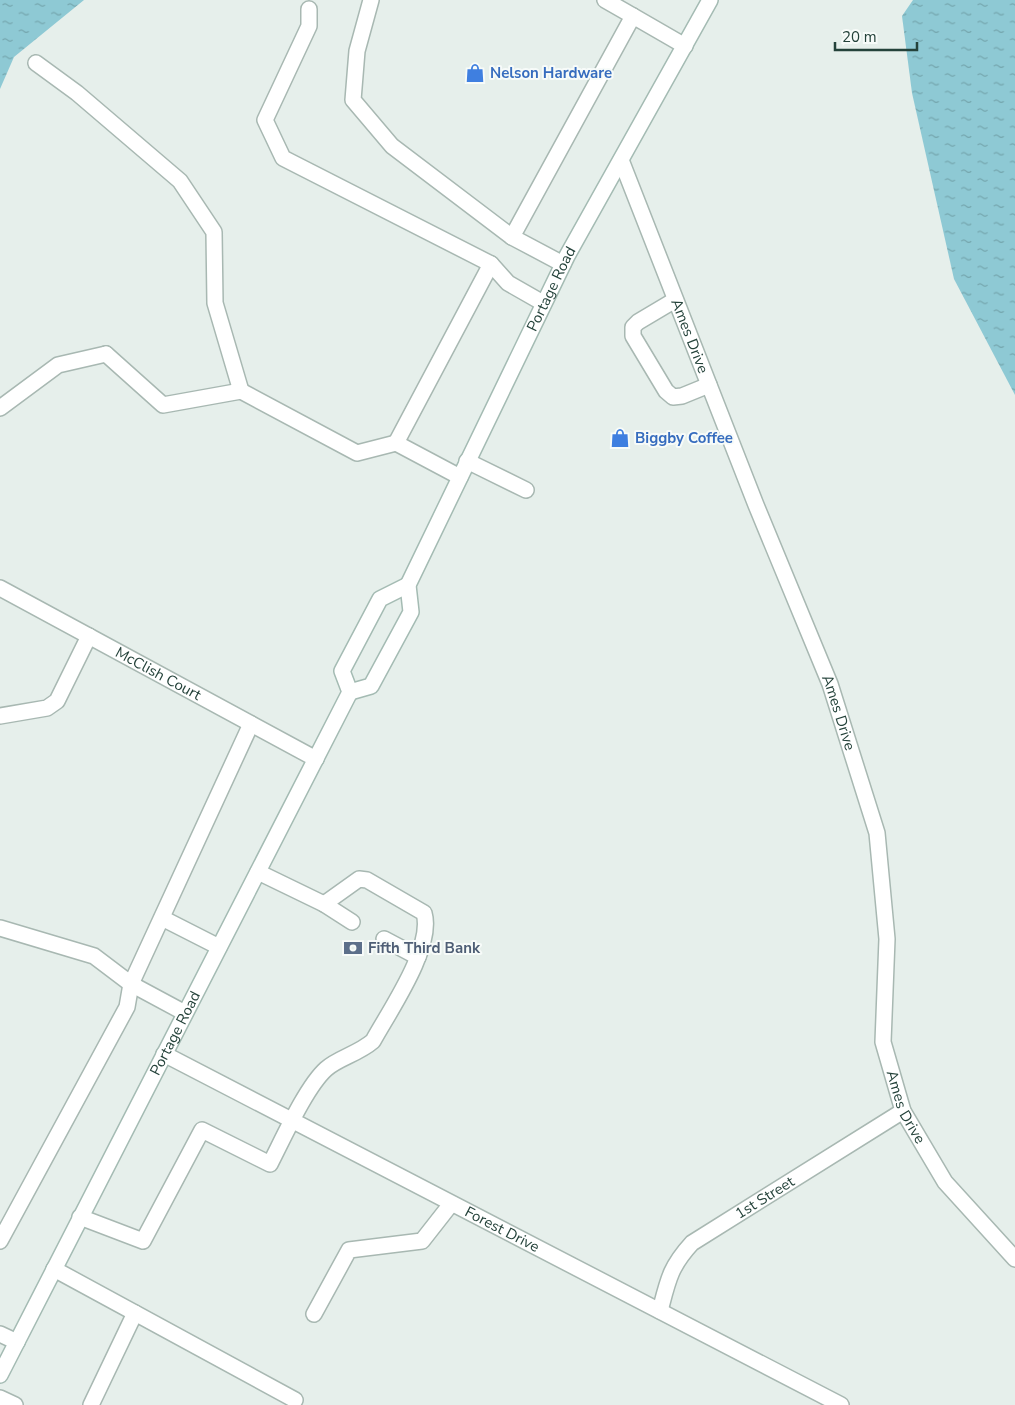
<svg xmlns="http://www.w3.org/2000/svg" width="1015" height="1405" font-family="'Nunito Sans',sans-serif">
<style>
.water{fill:url(#water-ripples)}
.lines{fill:none;stroke-linecap:round;stroke-linejoin:round}
.lane-casing{stroke:#a8b8b2;stroke-width:18}
.street-casing{stroke:#a8b8b2;stroke-width:18}
.secondary-casing{stroke:#a4bbb3;stroke-width:18}
.lane{stroke:#fff;stroke-width:15}
.street{stroke:#fff;stroke-width:15}
.secondary{stroke:#fff;stroke-width:15}
.labels{text-anchor:middle;stroke-width:4;stroke-linejoin:round;paint-order:stroke}
.shop-label{font-size:15px;font-weight:bold;fill:#366cbe;stroke:#f7fbf9;text-anchor:start}
.street-label{font-size:15px;fill:#24423a;stroke:#f7fbf9}
.service-label{font-size:15px;font-weight:bold;fill:#4e5e75;stroke:#f7fbf9;text-anchor:start}
</style>
<defs>
<pattern id="water-ripples" width="26" height="14" patternUnits="userSpaceOnUse" patternTransform="scale(1.25)"><rect width="26" height="14" fill="#8ec9d4"/><path d="M2 4q2-2 4 0t4 0M15 11q2-2 4 0t4 0" fill="none" stroke="#74a5ad"/></pattern>
</defs>
<rect width="100%" height="100%" fill="#e6efeb"/>
<g class="water">
<path d="M0,0H84L14,57L0,89Z"/>
<path d="M913,0H1015V395L954,279L912,93L902,16Z"/>
</g>
<g class="lines">
<g class="lane-casing">
<g id="lane">
<path d="M371,0L357,51L353,100L392,146L512,237"/>
<path d="M605,0L633,16"/>
<path d="M309,9V26L265,120L283,158L491,264L508,283L543,303"/>
<path d="M36,63L77,93L180,181L214,232L215,303L241,391"/>
<path d="M563,264L512,237L633,16L685,46"/>
<path d="M675,300L638,322L633,327V336L666,391L673,397L682,396L709,385"/>
<path d="M106,354L163,405L241,391L357,453L396,443"/>
<path d="M467,461L526,490"/>
<path d="M460,477L396,443L491,264"/>
<path d="M0,716L47,708L57,701L89,636"/>
<path d="M258,872L324,904L352,922"/>
<path d="M162,918L219,947"/>
<path d="M0,928L94,956L131,984L185,1013"/>
<path d="M384,939L418,957"/>
<path d="M80,1217L143,1241L202,1130L270,1164C283,1139 306,1087 326,1069C338,1058 358,1054 373,1041C390,1010 434,947 424,913L367,880L359,879L324,904"/>
<path d="M0,1241L127,1007L131,984L251,724"/>
<path d="M54,1269L295,1400"/>
<path d="M314,1314L349,1250L422,1241L451,1204"/>
<path d="M0,1334L17,1342"/>
<path d="M0,1398L15,1405"/>
<path d="M91,1405L135,1313"/>
</g>
</g>
<g class="street-casing">
<g id="street">
<path id="s1" d="M621,160L756,505L830,684L877,833L887,939L883,1042L903,1111L945,1182L1015,1259"/>
<path d="M0,408L58,365L106,354"/>
<path id="s2" d="M0,588L316,759"/>
<path id="s3" d="M164,1054L841,1405"/>
<path id="s4" d="M660,1311C668,1280 670,1267 692,1243L903,1111"/>
</g>
</g>
<g class="secondary-casing">
<g id="secondary">
<path id="s5" d="M350,692L371,686L411,612L408,585L567,256L710,0"/>
<path id="s6" d="M0,1375L350,692L342,671L380,599L408,585"/>
</g>
</g>
<use href="#lane" class="lane"/>
<use href="#street" class="street"/>
<use href="#secondary" class="secondary"/>
</g>
<defs>
<g id="shop-bare" transform="scale(1.5)"><path d="M-5-2.5h2.3a2.7 3.5 0 0 1 5.4 0H5L5.5 6h-11ZM-1.5-2.5h3a1.5 2.3 0 0 0-3 0Z" fill="#3f7fe0" stroke="#f7fbf9" stroke-width="2.5" paint-order="stroke"/></g>
<g id="bank-bare" transform="scale(1.5)"><path d="M-6-4H6V4H-6ZM0-2.3a2.3 2.3 0 1 0 0 4.6a2.3 2.3 0 1 0 0-4.6Z" fill="#5c6f8a" stroke="#f7fbf9" stroke-width="2.5" paint-order="stroke"/></g>
</defs>
<g fill-rule="evenodd">
<use href="#shop-bare" x="475" y="73"/>
<use href="#shop-bare" x="620" y="438"/>
<use href="#bank-bare" x="353" y="948"/>
</g>
<g class="labels">
<g class="shop-label">
<text x="490" y="78">Nelson Hardware</text>
<text x="635" y="443">Biggby Coffee</text>
</g>
<g class="street-label">
<text dy="5" stroke="none"><textPath href="#s5" startOffset="462">Portage Road</textPath></text>
<text dy="5" stroke="none"><textPath href="#s1" startOffset="189">Ames Drive</textPath></text>
<text dy="5" stroke="none"><textPath href="#s2" startOffset="180">McClish Court</textPath></text>
<text dy="5" stroke="none"><textPath href="#s1" startOffset="594">Ames Drive</textPath></text>
<text dy="5" stroke="none"><textPath href="#s6" startOffset="384">Portage Road</textPath></text>
<text dy="5" stroke="none"><textPath href="#s1" startOffset="999">Ames Drive</textPath></text>
<text dy="5" stroke="none"><textPath href="#s4" startOffset="162">1st Street</textPath></text>
<text dy="5" stroke="none"><textPath href="#s3" startOffset="381">Forest Drive</textPath></text>
</g>
<g class="service-label">
<text x="368" y="953">Fifth Third Bank</text>
</g>
</g>
<path d="M835 42v8h82v-8" fill="none" stroke="#24423a" stroke-width="2.5"/>
<text x="842" y="42" font-size="15" fill="#24423a" stroke="#f7fbf9" stroke-width="4" paint-order="stroke">20 m</text>
</svg>
